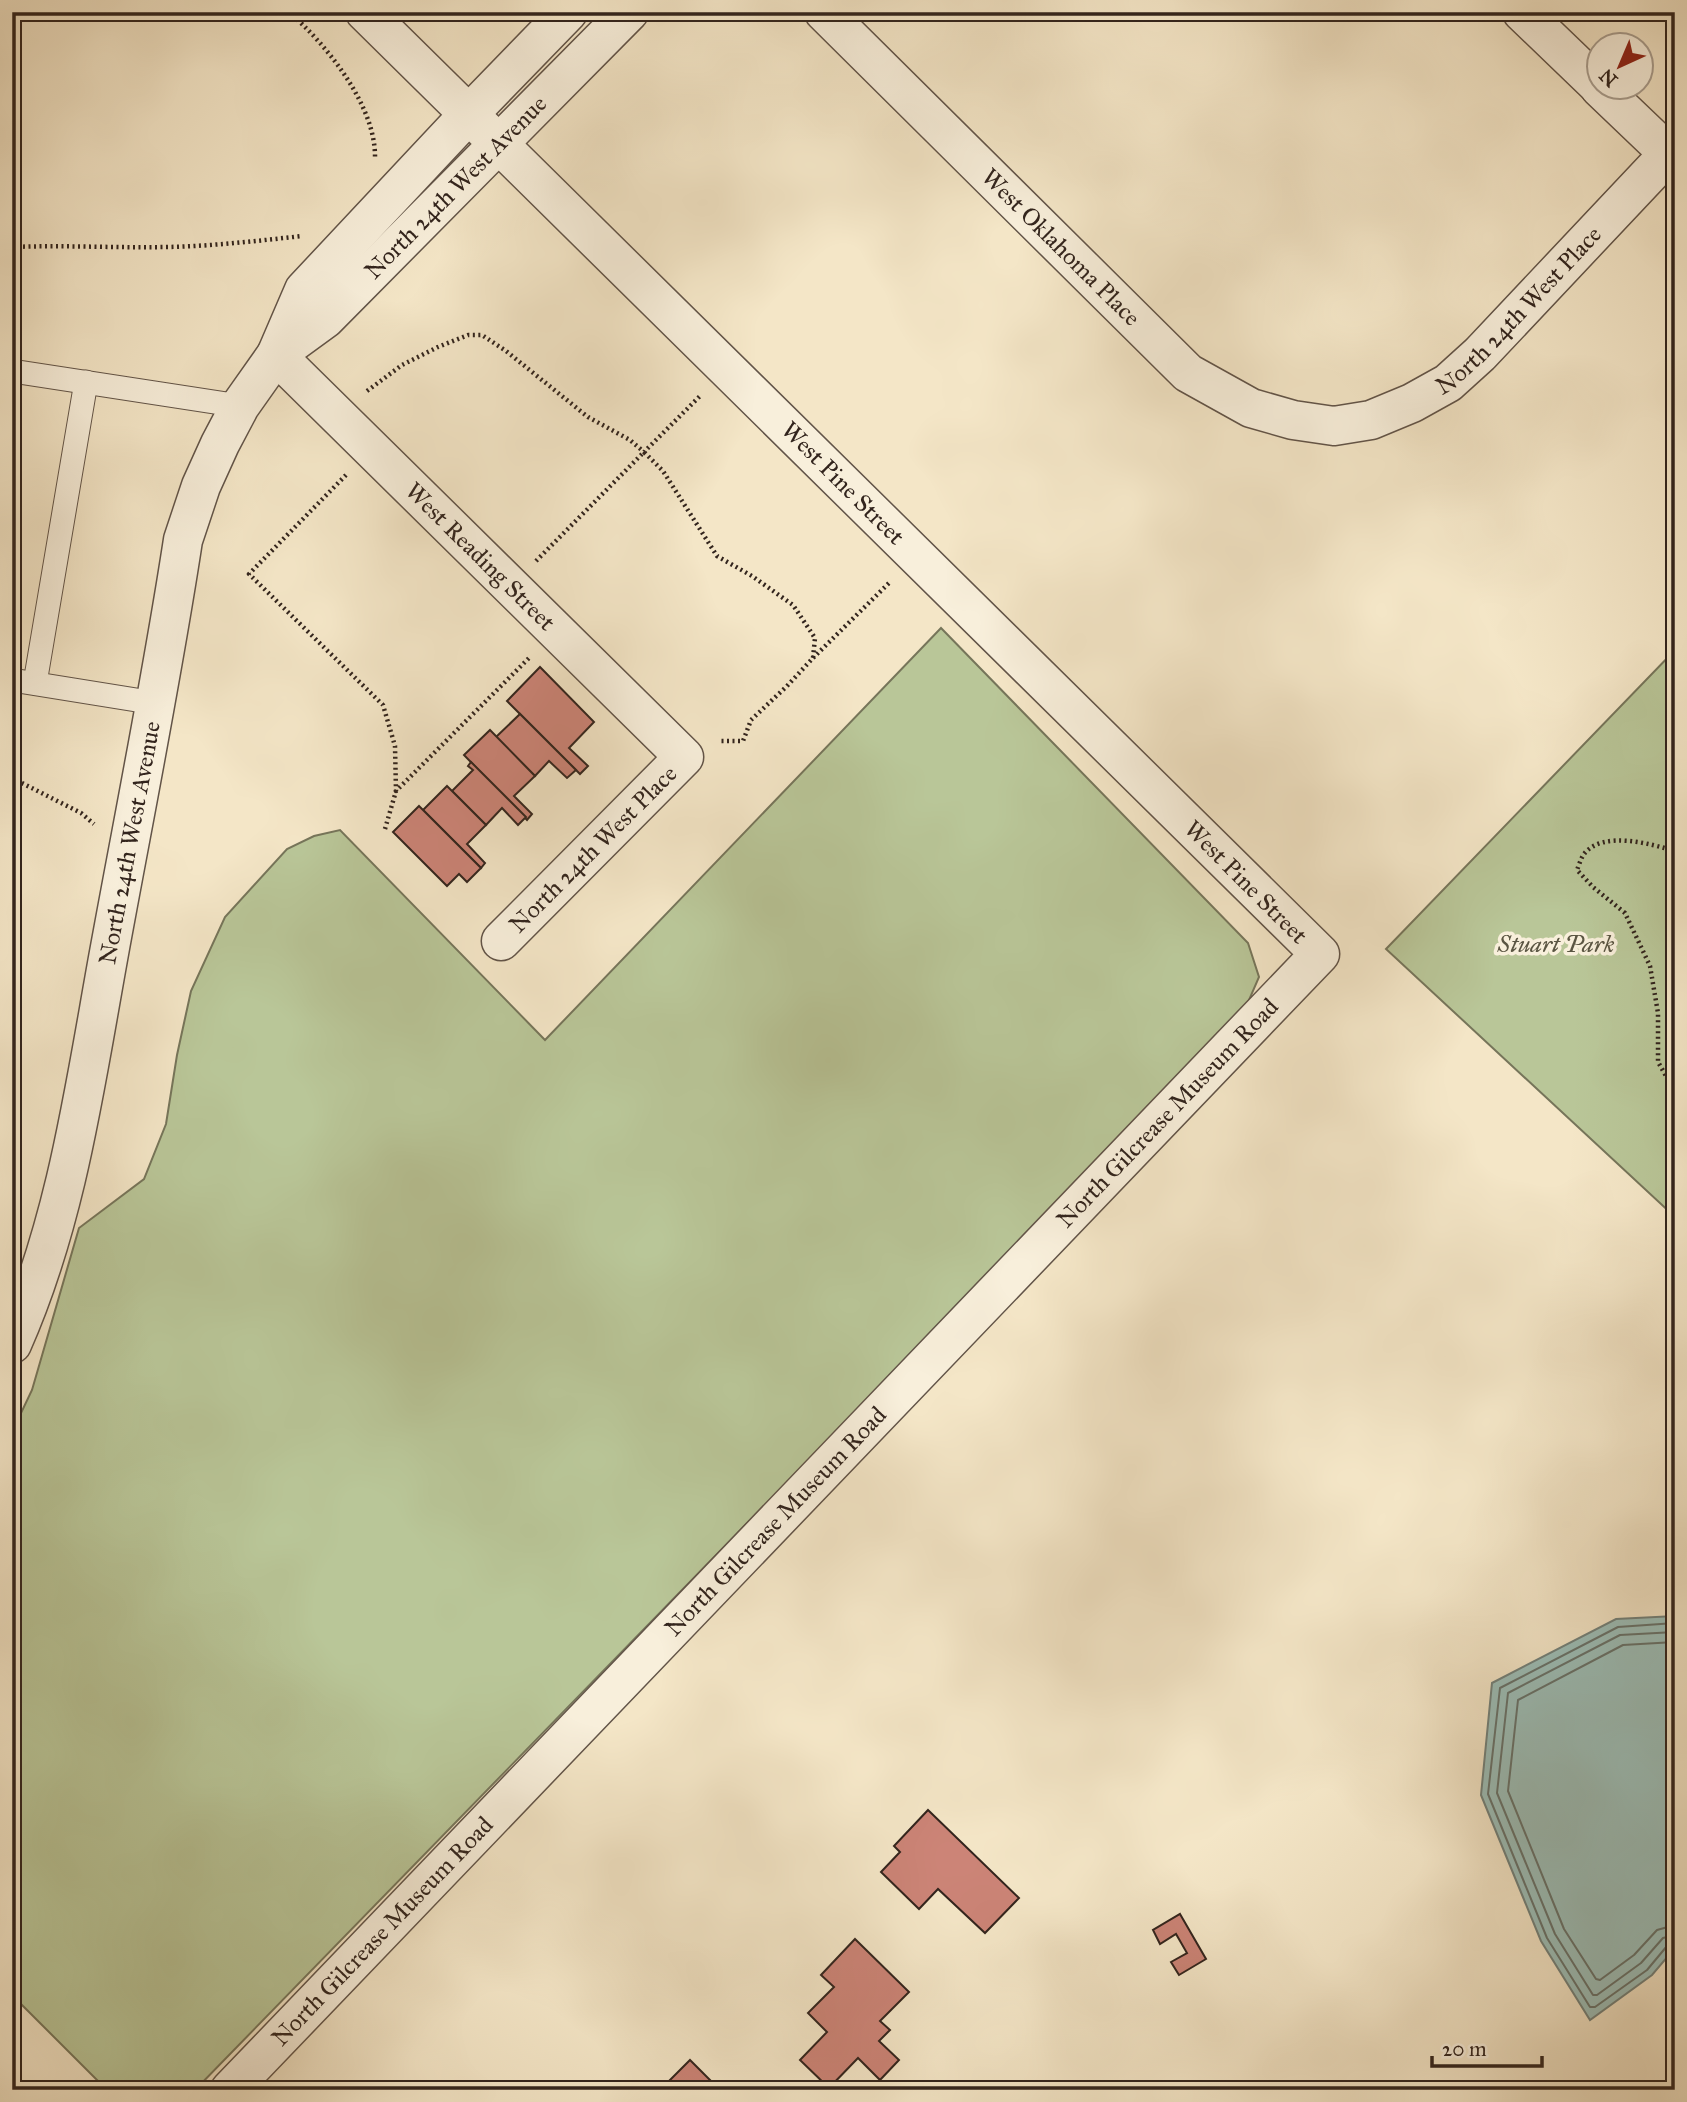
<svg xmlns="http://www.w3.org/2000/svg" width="1687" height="2102" font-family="'IM FELL Great Primer',serif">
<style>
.green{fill:#b9c698;stroke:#76755a;stroke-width:2}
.water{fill:#9cbfb9;stroke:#72817b;stroke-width:2}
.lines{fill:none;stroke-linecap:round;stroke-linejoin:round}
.shore{stroke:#67726b;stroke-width:2}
.building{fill:#cc8477;stroke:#32241d;stroke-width:2}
.service-casing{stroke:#625448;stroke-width:25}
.minor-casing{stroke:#625448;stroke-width:41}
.tertiary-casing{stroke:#625448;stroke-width:41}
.path{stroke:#32241d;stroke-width:4.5;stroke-dasharray:2 3.5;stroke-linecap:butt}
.service{stroke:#f8efdb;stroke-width:23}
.minor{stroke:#f8efdb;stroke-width:38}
.tertiary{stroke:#f8efdb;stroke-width:38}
.labels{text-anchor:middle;stroke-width:7;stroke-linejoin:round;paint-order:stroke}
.street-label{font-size:24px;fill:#32241d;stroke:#f8efdb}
.park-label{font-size:24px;font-style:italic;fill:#5a5542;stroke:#f8efdb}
</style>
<rect width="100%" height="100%" fill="#f4e6c7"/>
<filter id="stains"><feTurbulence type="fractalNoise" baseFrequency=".00286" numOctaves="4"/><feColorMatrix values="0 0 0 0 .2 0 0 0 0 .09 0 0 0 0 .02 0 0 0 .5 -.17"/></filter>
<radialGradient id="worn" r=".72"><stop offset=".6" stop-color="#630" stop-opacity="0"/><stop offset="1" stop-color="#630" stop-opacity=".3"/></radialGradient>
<g class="green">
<path d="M941,628L1248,943L1259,977L1243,1014L195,2090H107L12,1995V1432L32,1390L79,1228L144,1179L166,1124L177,1055L191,991L225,917L287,849L314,836L340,830L545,1040Z"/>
<path d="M1675,650V1217L1386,949Z"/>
</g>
<path class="water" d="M1675,1616V1948L1652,1975L1590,2020L1541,1941L1481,1795L1492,1683L1616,1619Z"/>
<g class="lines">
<g class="shore">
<path d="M1675,1623L1618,1627L1500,1688L1488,1794L1547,1938L1590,2007H1595L1647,1970L1667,1946L1675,1944"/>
<path d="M1675,1632L1620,1635L1508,1693L1497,1793L1555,1934L1593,1995H1597L1641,1963L1663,1938L1675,1935"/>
<path d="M1675,1642L1623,1645L1518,1700L1508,1791L1564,1929L1596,1979L1600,1980L1634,1955L1657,1930L1675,1925"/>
</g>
</g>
<g class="building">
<path d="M540,667L594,722L569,748L588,766L580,774L507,701Z"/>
<path d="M520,714L576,770L567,778L549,761L535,776L496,737Z"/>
<path d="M490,730L535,776L514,796L532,814L527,820L464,755Z"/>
<path d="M471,762L526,817L518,825L502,808L486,825L452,791L473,770L468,766Z"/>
<path d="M447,786L486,825L467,844L485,863L481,868L423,810Z"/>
<path d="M419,806L481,868L467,882L459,874L447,886L393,832Z"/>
<path d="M928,1810L1019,1898L985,1933L938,1889L919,1909L881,1872L900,1852L894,1846Z"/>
<path d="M1180,1914L1206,1959L1179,1975L1171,1962L1187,1953L1176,1934L1160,1944L1153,1930Z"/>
<path d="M855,1939L909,1992L880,2021L890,2030L879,2041L899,2060L880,2080L858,2058L829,2088L800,2060L827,2032L808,2013L834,1987L821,1975Z"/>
<path d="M690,2060L720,2090H660Z"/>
</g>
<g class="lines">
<g class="service-casing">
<g id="service">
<path d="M12,371L240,406"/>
<path d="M12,680L155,703"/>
<path d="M35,683L86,382"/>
</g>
</g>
<g class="minor-casing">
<g id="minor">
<path id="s1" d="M824,12L1188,373L1251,408L1293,420L1334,426L1371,420L1412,403L1448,383L1480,354L1675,147"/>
<path d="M1522,12L1600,87"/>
<path d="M1600,88L1668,153"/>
<path id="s2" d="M277,354L325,319L629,12"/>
<path id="s3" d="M276,355L684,757L501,941"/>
<path id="s4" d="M12,1344C67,1220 85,1085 109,953C134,816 162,678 183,540L201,486L220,444L240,406L276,355L304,290L468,115L568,12"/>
</g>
</g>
<g class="tertiary-casing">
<g id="tertiary">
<path id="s5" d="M230,2090L1320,954L365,12"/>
</g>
</g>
<g class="path">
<path d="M289,12C327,45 376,106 375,158"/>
<path d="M12,247C64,245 116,248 168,247C213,246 257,241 302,236"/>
<path d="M367,391L402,365L438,347L468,335H482L506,351L588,417L630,440L644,452L701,395"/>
<path d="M346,475L249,574L383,705L395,746L396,791L531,656"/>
<path d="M536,561L644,452L663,471L717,556L752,576L793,605L815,638L813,658L787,686L751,720L743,741H719"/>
<path d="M813,658L889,583"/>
<path d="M12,778L81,813L94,824"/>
<path d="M385,829L396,791"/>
<path d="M1675,851C1651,844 1603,830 1584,854C1581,858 1579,865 1577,870L1593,887L1625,913L1650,966L1658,1013V1062L1675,1092"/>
</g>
<use href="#service" class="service"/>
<use href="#minor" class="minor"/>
<use href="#tertiary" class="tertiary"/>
</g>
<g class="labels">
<g class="street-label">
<text dy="8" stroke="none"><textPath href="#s2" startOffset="245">North 24th West Avenue</textPath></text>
<text dy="8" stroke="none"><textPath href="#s1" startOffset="334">West Oklahoma Place</textPath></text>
<text dy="8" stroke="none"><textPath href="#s1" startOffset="894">North 24th West Place</textPath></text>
<text transform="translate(843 483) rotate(45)" y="8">West Pine Street</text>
<text dy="8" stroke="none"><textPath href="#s3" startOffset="287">West Reading Street</textPath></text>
<text dy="8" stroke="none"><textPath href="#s4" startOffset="516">North 24th West Avenue</textPath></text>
<text transform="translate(593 849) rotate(-45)" y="8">North 24th West Place</text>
<text transform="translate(1246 882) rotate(45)" y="8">West Pine Street</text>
<text dy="8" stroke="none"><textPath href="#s5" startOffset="1354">North Gilcrease Museum Road</textPath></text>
<text dy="8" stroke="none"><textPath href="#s5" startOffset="788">North Gilcrease Museum Road</textPath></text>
<text dy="8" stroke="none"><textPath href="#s5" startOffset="220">North Gilcrease Museum Road</textPath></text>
</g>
<g class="park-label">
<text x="1556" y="952">Stuart Park</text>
</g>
</g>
<rect width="1687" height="2102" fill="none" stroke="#f4e6c7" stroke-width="42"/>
<rect x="14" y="14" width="1659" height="2074" fill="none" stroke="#32241d" stroke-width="3.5"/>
<rect x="21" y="21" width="1645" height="2060" fill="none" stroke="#32241d" stroke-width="2"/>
<g transform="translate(1620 66) rotate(224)"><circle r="33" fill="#f8efdb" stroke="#a99e8f" stroke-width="2"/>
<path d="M0-5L12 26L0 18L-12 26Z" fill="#8f2418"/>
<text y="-10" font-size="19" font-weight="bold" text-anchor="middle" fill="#32241d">N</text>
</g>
<path d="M1432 2056v10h110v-10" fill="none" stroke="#32241d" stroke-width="3.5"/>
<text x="1442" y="2056" font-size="21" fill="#32241d" stroke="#f8efdb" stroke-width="5" paint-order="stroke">20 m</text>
<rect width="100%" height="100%" filter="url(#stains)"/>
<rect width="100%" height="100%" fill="url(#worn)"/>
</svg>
